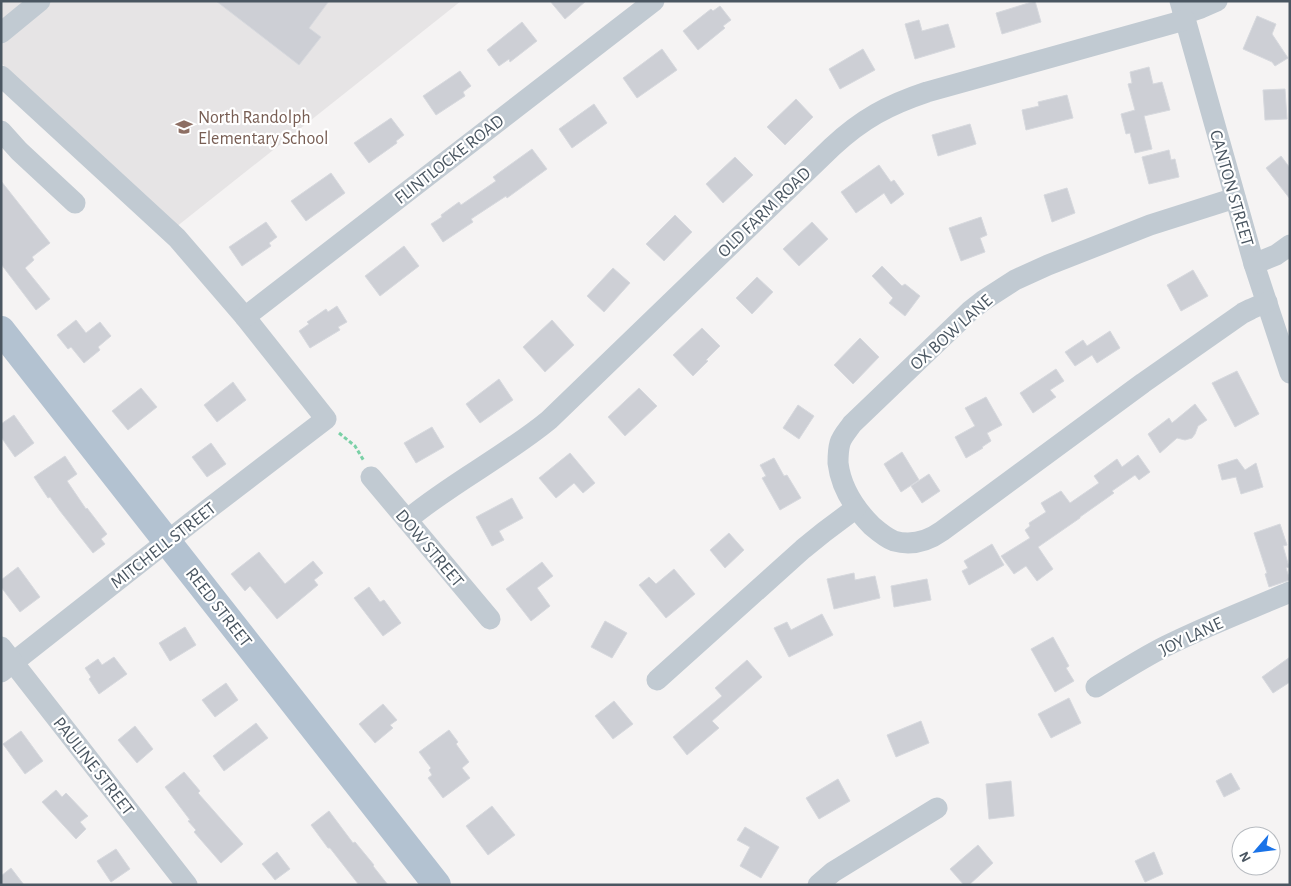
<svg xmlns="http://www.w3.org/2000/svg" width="1291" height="886" font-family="'Alegreya Sans',sans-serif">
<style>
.education{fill:#e6e4e5}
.building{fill:#cdcfd5;stroke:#d7d9de}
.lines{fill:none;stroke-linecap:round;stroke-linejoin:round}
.path{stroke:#7ad0a6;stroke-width:3;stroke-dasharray:4 2.5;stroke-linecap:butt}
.minor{stroke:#c1cad2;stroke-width:21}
.major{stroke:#b3c2d1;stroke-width:28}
.labels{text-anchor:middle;stroke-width:4.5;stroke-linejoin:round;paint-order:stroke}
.education-label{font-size:18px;fill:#785e54;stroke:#fff;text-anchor:start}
.street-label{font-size:18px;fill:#4a5661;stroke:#fff}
</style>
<rect width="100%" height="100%" fill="#f5f3f3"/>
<path class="education" d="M1,1H461L171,231L1,63Z"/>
<g class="building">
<path d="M216,1H329L309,28L321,37L299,65Z"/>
<path d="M550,1H586L565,19Z"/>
<path d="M1035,1L1041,22L1002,34L996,13Z"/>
<path d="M720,6L731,20L723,26L725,28L698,50L683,31L711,9L713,11Z"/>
<path d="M1257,16L1276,24L1272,34L1288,58L1275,66L1272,62L1243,49Z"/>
<path d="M919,20L922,31L948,24L955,47L915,59L905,24Z"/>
<path d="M522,22L537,41L510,62L509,59L499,66L487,50Z"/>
<path d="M662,49L677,70L637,98L623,78Z"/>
<path d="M863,49L875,70L840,89L829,69Z"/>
<path d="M1149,67L1153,84L1162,82L1170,110L1144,116L1152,149L1135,153L1130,133L1126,134L1121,114L1135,110L1128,84L1132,83L1130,72Z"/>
<path d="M460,71L471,86L463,92L465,96L436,115L423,96Z"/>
<path d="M1285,89L1287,119L1265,120L1263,90Z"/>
<path d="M1067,95L1073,118L1026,130L1022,110L1039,106L1038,102Z"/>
<path d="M796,99L813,117L785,145L767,127Z"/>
<path d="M594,104L607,123L572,148L559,129Z"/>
<path d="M391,118L404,135L396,141L397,143L369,163L354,143Z"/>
<path d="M970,124L976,144L938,156L932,135Z"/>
<path d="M532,149L547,169L507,198L506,196L471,219L473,222L443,242L431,224L442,217L441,215L459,202L461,205L496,181L493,177Z"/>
<path d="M1169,150L1171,160L1175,159L1179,177L1149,184L1142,157Z"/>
<path d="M1281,156L1290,168V199L1266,168Z"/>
<path d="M735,157L753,175L723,203L706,184Z"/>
<path d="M879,165L891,182L894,180L904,194L891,204L884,193L856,213L841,192Z"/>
<path d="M331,173L345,193L306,221L291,201Z"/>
<path d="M1,181L50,243L32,257L34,260L25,268L50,299L36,310L1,264Z"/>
<path d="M1067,188L1075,213L1052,222L1044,195Z"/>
<path d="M675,215L692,232L664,261L646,244Z"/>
<path d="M981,217L987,235L980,238L985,252L961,261L949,228Z"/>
<path d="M266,222L277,237L269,243L271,246L242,266L229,247Z"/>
<path d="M812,222L828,239L799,266L783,249Z"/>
<path d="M404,246L419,266L380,296L365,276Z"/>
<path d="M882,266L902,286L905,284L920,296L905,316L889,303L893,298L872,276Z"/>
<path d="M613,268L630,283L604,312L587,296Z"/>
<path d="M1193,270L1208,296L1181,311L1167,285Z"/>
<path d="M757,277L773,292L752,314L736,298Z"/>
<path d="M337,306L347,322L338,327L340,330L310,348L299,331L309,324L307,322L326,309L328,312Z"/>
<path d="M76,320L86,333L100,322L111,336L98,347L100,350L84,363L71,347L68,349L57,335Z"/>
<path d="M552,320L574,345L545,372L523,347Z"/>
<path d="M702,328L720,346L706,360L708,361L693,376L673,355Z"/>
<path d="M1110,331L1120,348L1097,363L1092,355L1075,366L1065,352L1083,340L1087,346Z"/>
<path d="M860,338L879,357L853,384L834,365Z"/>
<path d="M1056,369L1064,381L1050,390L1056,397L1033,413L1020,393Z"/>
<path d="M1237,371L1259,414L1235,427L1212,383Z"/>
<path d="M499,379L513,400L480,423L466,404Z"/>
<path d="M233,382L246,400L217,422L204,405Z"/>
<path d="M141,388L157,407L128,430L112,411Z"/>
<path d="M639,388L657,406L625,436L608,417Z"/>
<path d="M986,397L1002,425L987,433L991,441L982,447L983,448L966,458L955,437L975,426L965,408Z"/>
<path d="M1195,404L1207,420L1198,426L1195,434L1192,438L1185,440L1177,438L1160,453L1148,434L1169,418L1172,423Z"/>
<path d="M798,405L814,416L799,439L783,428Z"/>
<path d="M14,415L34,443L15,457L1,437V424Z"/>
<path d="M432,427L444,447L416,463L404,443Z"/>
<path d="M211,443L226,464L207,477L192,457Z"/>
<path d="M902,452L919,480L901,492L884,464Z"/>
<path d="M570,453L595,483L583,493L574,483L556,498L539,478Z"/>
<path d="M1138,455L1150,472L1139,480L1135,475L1112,491L1114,493L1080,517V518L1038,547L1053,569L1037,581L1026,566L1014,574L1001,556L1030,538L1025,530L1030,526L1029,523L1046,512L1041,503L1061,491L1070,503L1099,483L1094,476L1117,459L1122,467Z"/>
<path d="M65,456L77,474L67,481L86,509L87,508L107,534L101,539L105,544L93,553L60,511L50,497L48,498L34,477Z"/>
<path d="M774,458L784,476L787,475L801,498L780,510L762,478L766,476L760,465Z"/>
<path d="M1237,459L1245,470L1256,463L1263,487L1241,494L1236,477L1222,480L1218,465Z"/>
<path d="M929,474L940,491L922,503L911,486Z"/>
<path d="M512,498L523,518L499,531L504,540L492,546L476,517Z"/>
<path d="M1280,524L1287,545L1283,546L1289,567L1286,568L1290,580L1269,587L1265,574L1267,573L1254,533Z"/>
<path d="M729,533L744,550L725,568L710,550Z"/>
<path d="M992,544L1004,565L969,585L962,571L968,568L964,561Z"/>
<path d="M259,552L285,584L313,561L323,573L314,580L318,585L277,619L250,586L245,591L231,574Z"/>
<path d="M542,562L553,576L537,588L550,606L531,621L506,589Z"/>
<path d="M18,567L40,597L20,612L1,587V580Z"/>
<path d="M674,569L695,594L666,618L639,585L649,577L656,584Z"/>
<path d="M854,573L855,580L875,576L880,598L834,609L827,579Z"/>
<path d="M927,579L931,600L894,607L891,586Z"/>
<path d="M369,587L380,602L384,600L401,623L383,636L354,598Z"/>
<path d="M822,614L833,635L789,657L774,628L787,622L791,630Z"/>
<path d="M605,621L627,633L612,658L591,647Z"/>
<path d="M185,627L196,645L170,661L159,643Z"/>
<path d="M1053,637L1069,666L1066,668L1074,681L1055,692L1031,649Z"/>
<path d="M114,657L127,674L99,694L89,679L91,677L85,668L98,659L102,665Z"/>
<path d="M1290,657V682L1273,693L1262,677Z"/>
<path d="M747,660L762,677L712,721L719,728L687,755L673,737L722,696L715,688Z"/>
<path d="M226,683L238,700L215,717L202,700Z"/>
<path d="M1069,698L1081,723L1051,738L1038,714Z"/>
<path d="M614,701L633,724L613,739L595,716Z"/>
<path d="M383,704L397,720L390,725L393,728L375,743L359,724Z"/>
<path d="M921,721L929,743L896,757L887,735Z"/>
<path d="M256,723L268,738L224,771L213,756Z"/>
<path d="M135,726L153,749L137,763L118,740Z"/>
<path d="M449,730L458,742L456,744L469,762L462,768L470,778L443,798L428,778L432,775L429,770L431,768L419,752Z"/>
<path d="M21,731L43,761L25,774L3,744Z"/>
<path d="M184,772L200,791L198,793L243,844L221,863L194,832L196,830L188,821L190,820L165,787Z"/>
<path d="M1231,773L1240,789L1224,797L1216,781Z"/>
<path d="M838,779L850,801L819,819L806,798Z"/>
<path d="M1011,781L1014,816L989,819L986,784Z"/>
<path d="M56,790L62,797L66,793L88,816L80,822L86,829L76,839L42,802Z"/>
<path d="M492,806L515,835L488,855L466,826Z"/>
<path d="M329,811L353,843L355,842L374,865L373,866L388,885H359L330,848H328L311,825Z"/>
<path d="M745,827L779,847L761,878L740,866L750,847L737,840Z"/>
<path d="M978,845L993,863L969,885H964L950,869Z"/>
<path d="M116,849L130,869L111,882L97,861Z"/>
<path d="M277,852L290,869L275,880L262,864Z"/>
<path d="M1154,852L1163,874L1145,882L1135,861Z"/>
<path d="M11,868L24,885H1V876Z"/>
</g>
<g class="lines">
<path class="path" d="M339,433L355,446L364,461"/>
<g class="minor">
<path d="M1180,1L1254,264L1290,373"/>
<path d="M1183,14L1201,8L1217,1"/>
<path d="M1,33L40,1"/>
<path d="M1,76L177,238L245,317L326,419L207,510L1,672"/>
<path d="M1,131L19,151L75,203"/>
<path d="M1235,198L1150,225L1048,265L1015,280L984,300L970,311L852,424C848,430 842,436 840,443C838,450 838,456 838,463C841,488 854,508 872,526C879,532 886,538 894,541C912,546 928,541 942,531L1143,383L1243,313L1251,309L1267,302"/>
<path d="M1254,264L1276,255L1290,245"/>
<path d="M245,317L654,1"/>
<path d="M371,477L490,619"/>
<path d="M407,520C451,483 504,457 549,420L832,147C862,119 888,105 927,92L1185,20"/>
<path d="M1,647L187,885"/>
<path d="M657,680L803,549L824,532L856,508"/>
<path d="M1096,687C1119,673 1142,658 1166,646C1206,626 1248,610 1290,592"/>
<path d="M818,885L833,872L937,808"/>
</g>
<path class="major" d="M1,330L437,885"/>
</g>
<defs>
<g id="school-bare" transform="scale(1.35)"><path d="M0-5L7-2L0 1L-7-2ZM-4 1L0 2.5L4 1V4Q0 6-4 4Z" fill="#8d6e63" stroke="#fff" stroke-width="2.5" paint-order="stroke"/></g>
</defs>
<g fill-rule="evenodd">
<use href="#school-bare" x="184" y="127"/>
</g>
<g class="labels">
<g class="education-label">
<text x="198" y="123">North Randolph<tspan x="198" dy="21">Elementary School</tspan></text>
</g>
<g class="street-label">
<text transform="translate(449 159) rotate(-38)" y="6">FLINTLOCKE ROAD</text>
<text transform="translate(1232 188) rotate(74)" y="6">CANTON STREET</text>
<text transform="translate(764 212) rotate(-44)" y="6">OLD FARM ROAD</text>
<text transform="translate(951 332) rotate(-42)" y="6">OX BOW LANE</text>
<text transform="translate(163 545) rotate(-38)" y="6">MITCHELL STREET</text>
<text transform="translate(430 548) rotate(50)" y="6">DOW STREET</text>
<text transform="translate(219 607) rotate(52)" y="6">REED STREET</text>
<text transform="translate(1191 636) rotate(-25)" y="6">JOY LANE</text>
<text transform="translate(94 766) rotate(52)" y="6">PAULINE STREET</text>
</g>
</g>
<rect width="1291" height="886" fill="none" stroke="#4a5661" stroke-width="5"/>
<g transform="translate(1256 851) rotate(242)"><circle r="24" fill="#ffffff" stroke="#b7bbc0"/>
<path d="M0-4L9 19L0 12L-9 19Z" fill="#1a73e8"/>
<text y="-8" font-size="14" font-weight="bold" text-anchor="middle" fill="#4a5661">N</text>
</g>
</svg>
